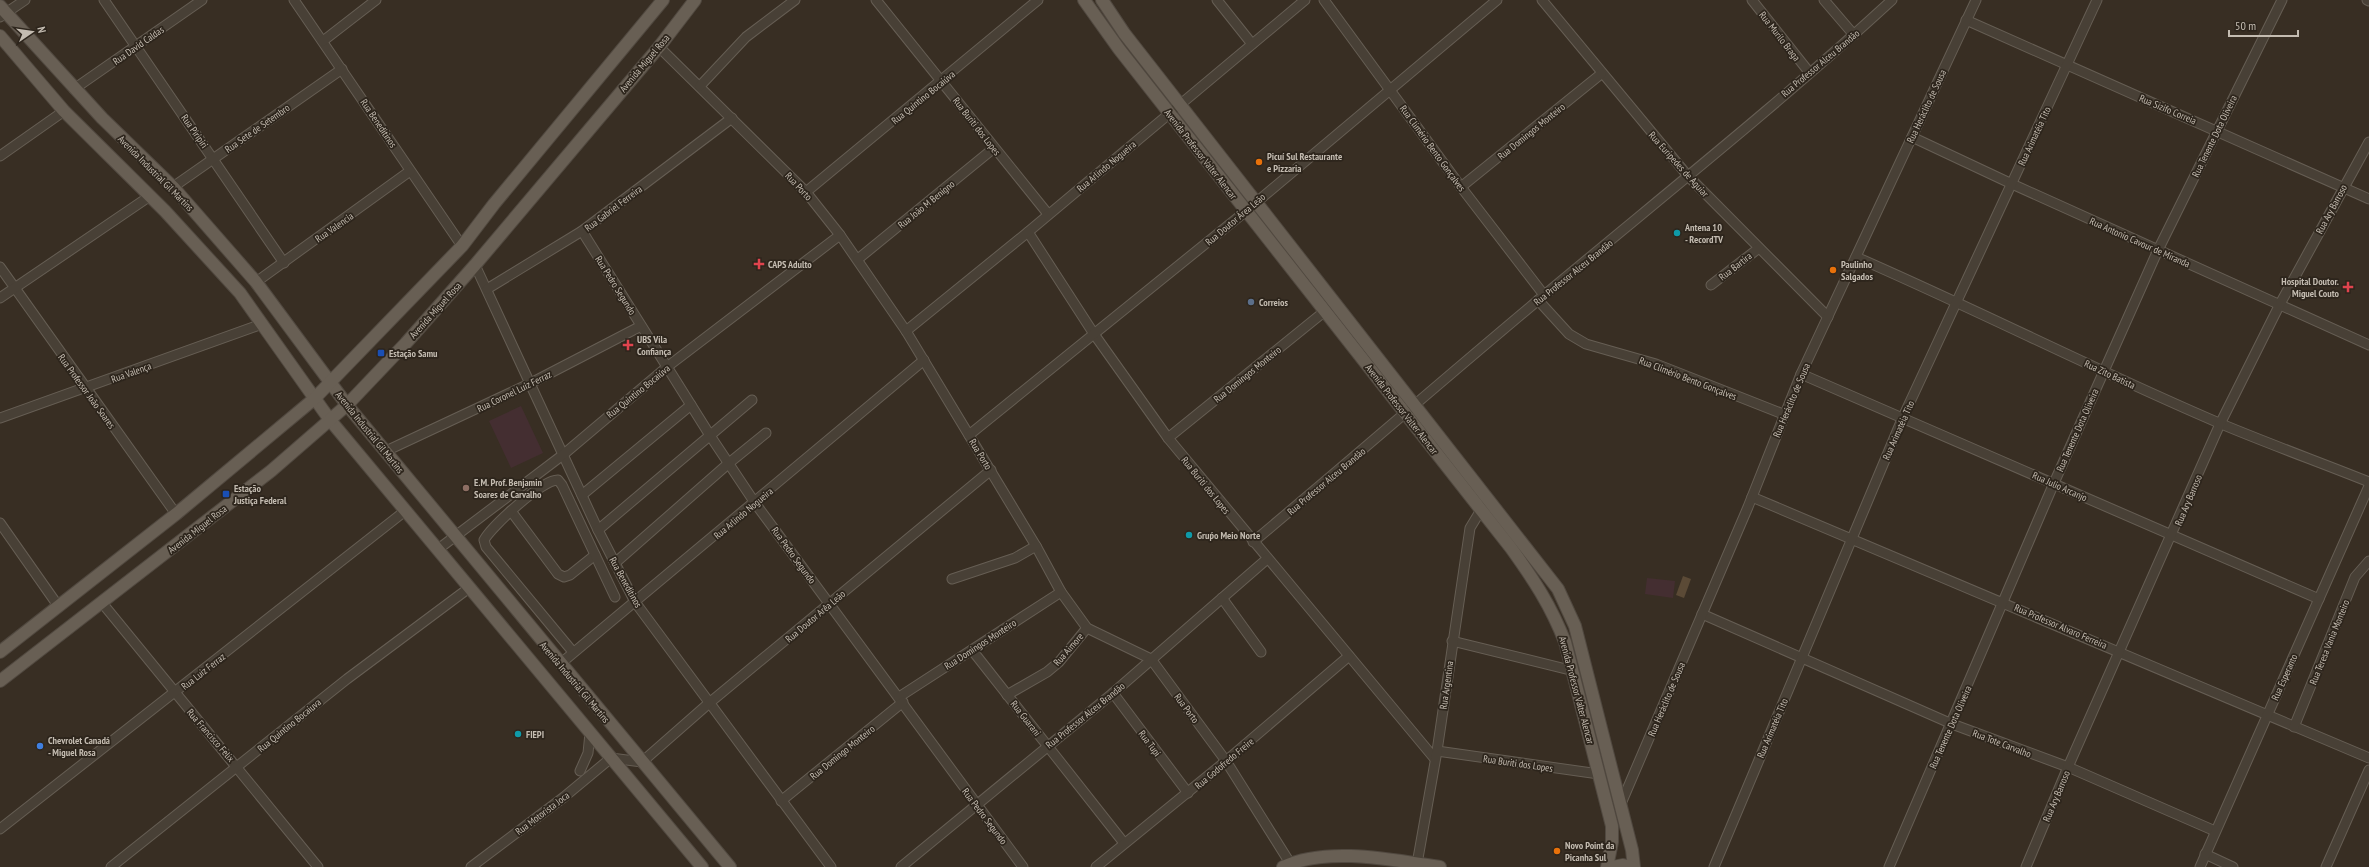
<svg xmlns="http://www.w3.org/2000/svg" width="2369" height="867" font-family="'PT Sans Narrow',sans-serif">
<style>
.green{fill:#442e31}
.water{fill:#5b4a36}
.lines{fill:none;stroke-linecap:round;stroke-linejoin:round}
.minor-casing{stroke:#665e54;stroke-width:11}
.major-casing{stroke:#514940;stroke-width:14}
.minor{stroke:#484036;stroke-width:9}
.major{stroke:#685f54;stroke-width:12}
.food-dot{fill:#e8710a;stroke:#2d251c;stroke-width:1.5}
.culture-dot{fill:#0f9aa8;stroke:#2d251c;stroke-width:1.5}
.health-dot{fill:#e0444e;stroke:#2d251c;stroke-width:1.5}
.service-dot{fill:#5c6f8a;stroke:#2d251c;stroke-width:1.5}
.transit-dot{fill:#1a4fb4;stroke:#2d251c;stroke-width:1.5}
.education-dot{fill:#8d6e63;stroke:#2d251c;stroke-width:1.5}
.shop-dot{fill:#3f7fe0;stroke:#2d251c;stroke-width:1.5}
.labels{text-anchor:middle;stroke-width:3.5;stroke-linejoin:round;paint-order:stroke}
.street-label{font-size:10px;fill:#c4bcb1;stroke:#2d251c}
.poi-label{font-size:10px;font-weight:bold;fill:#c4bcb1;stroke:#2d251c;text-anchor:start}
</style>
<rect width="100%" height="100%" fill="#382e23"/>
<g class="green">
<path d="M521,406L543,453L511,468L489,421Z"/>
<path d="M1647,578L1675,581L1673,598L1645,594Z"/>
</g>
<path class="water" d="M1683,576L1691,579L1684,598L1676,595Z"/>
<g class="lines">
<g class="minor-casing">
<g id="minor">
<path d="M104,0L284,263"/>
<path d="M294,0L462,246"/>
<path d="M876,0L1048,214"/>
<path d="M1217,0L1252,44"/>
<path d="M1324,0L1461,187L1544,295"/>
<path d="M1542,0L1688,176L1828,317"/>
<path d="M1752,0L1809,72"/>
<path d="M1824,0L1854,35"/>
<path d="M2367,0L2369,1"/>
<path d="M0,17L25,0"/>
<path d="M1966,20L2369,199"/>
<path d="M323,41L376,0"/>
<path d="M659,47L806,192L840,235L906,331L1036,546L1061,592L1087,628L1151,659L1226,761L1290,863"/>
<path d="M700,86L746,37L795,0"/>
<path d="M74,89L202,0"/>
<path d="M1912,137L2012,184L2369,345"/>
<path d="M0,156L64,111"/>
<path d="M173,187L342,69"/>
<path d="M1461,187L1601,74"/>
<path d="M806,192L1038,0"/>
<path d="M582,231L711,437L755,503L1023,867"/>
<path d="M1028,232L1094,334L1168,438L1435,759"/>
<path d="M1856,257C1978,310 2097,371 2219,423C2269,444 2319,462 2369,482"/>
<path d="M858,259L994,148"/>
<path d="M475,265L598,530L635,602L831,867"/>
<path d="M0,267L176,514"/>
<path d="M256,282L410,171"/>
<path d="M1711,285L1759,248"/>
<path d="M487,289L582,231L732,118"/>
<path d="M0,298L150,196"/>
<path d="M1538,300L1569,334L1586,344L1656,364L1783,414"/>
<path d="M906,331L1028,232L1305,0"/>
<path d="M1801,374L2319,599"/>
<path d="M0,418L262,324"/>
<path d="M969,435L1246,211L1497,0"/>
<path d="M1168,438L1325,311"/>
<path d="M386,451L531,383L641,326"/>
<path d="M582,495L691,405"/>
<path d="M1752,497L2369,758"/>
<path d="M511,511L558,574L564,577L570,575L595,555"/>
<path d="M0,523L59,607"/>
<path d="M598,530L752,400"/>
<path d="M1253,542C1350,461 1445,378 1542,297C1659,199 1779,104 1892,0"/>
<path d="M437,550L564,454L667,367L840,235"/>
<path d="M615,563L729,463L766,433"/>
<path d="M952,579L1015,558L1036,546"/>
<path d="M1222,598L1261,652"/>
<path d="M103,604L318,867"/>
<path d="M1702,614L1952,724L2068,767L2215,831"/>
<path d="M1452,641L1574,671"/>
<path d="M972,650L1124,843"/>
<path d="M573,652L486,547L484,540C492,526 543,479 558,480L562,485L615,597"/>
<path d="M560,664L924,360"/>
<path d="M1113,693L1188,793"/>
<path d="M1007,695L1047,672L1059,662L1087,628"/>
<path d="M899,697L1061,592"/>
<path d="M2294,727L2355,577L2369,561"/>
<path d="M1437,751L1599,774"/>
<path d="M580,771L588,753L590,733"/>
<path d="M781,801L903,702"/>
<path d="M1620,806L1748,507L1801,374L1976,0"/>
<path d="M0,829L405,511"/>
<path d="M2205,854L2233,867"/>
<path d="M1417,864L1437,751L1470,528L1484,505"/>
<path d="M111,867L347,679L469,588"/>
<path d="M471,867L564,797L611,758L642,762L708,704L991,470"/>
<path d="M901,867L1113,693L1267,559"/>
<path d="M1096,867L1226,761L1349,656"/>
<path d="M1714,867L1903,417L2097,0"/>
<path d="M1889,867L2054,483L2158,250L2282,0"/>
<path d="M2026,867L2068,767L2220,424L2280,304L2369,142"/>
<path d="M2200,867L2369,486"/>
<path d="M2326,867L2369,770"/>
</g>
</g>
<g class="major-casing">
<g id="major">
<path d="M1084,0L1119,49L1511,548C1534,580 1551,606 1565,642L1612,826V842L1607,867"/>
<path d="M1102,0L1124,33L1558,589L1575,626L1632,850L1634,867"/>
<path d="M0,6L102,118L173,187L256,282L347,405L730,867"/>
<path d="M0,36L64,111L165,211L240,293L330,420L702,867"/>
<path d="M0,652L176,514L314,399L462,246L494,204L663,0"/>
<path d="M0,681L271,471L347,405L406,343L475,265L659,47L695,0"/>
<path d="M1283,867C1327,846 1393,860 1440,867"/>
<path d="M1613,867L1623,865L1632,867"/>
</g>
</g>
<use href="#minor" class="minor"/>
<use href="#major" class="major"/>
</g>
<g class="food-dot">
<circle cx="1259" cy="162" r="4"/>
<circle cx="1833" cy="270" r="4"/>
<circle cx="1557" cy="851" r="4"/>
</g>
<g class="culture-dot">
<circle cx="1677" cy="233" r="4"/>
<circle cx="1189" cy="535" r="4"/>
<circle cx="518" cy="734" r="4"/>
</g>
<g class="health-dot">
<path d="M757 258h4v4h4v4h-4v4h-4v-4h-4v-4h4z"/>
<path d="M2346 281h4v4h4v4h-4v4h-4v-4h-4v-4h4z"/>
<path d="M626 339h4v4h4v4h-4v4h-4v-4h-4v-4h4z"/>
</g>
<circle class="service-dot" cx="1251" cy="302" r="4"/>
<g class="transit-dot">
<rect x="377" y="349" width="8" height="8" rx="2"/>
<rect x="222" y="490" width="8" height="8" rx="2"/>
</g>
<circle class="education-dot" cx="466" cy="488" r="4"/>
<circle class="shop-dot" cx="40" cy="746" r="4"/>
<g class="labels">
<g class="street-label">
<text transform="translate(1780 36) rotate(52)" y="4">Rua Murilo Braga</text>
<text transform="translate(138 45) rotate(-35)" y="4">Rua David Caldas</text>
<text transform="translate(644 63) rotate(-50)" y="4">Avenida Miguel Rosa</text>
<text transform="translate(1820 63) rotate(-40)" y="4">Rua Professor Alceu Brandão</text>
<text transform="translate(923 97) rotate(-39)" y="4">Rua Quintino Bocaiúva</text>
<text transform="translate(1926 106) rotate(-65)" y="4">Rua Heráclito de Sousa</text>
<text transform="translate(2168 109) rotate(23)" y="4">Rua Sizifo Correia</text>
<text transform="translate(379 123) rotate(56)" y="4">Rua Beneditinos</text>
<text transform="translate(977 126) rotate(52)" y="4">Rua Buriti dos Lopes</text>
<text transform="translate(257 128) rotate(-35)" y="4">Rua Sete de Setembro</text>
<text transform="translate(195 131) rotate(55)" y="4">Rua Piripiri</text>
<text transform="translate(1531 131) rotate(-39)" y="4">Rua Domingos Monteiro</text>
<text transform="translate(2034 136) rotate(-65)" y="4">Rua Arimatéia Tito</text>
<text transform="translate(2214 136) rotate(-64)" y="4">Rua Tenente Dota Oliveira</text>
<text transform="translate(1433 148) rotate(54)" y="4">Rua Climério Bento Gonçalves</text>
<text transform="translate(1201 154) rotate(52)" y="4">Avenida Professor Valter Alencar</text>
<text transform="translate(1679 164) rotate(48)" y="4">Rua Eurípedes de Aguiar</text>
<text transform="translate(1106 166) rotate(-40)" y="4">Rua Arlindo Nogueira</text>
<text transform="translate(156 173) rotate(45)" y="4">Avenida Industrial Gil Martins</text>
<text transform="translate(799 186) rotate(47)" y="4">Rua Porto</text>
<text transform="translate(926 204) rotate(-39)" y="4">Rua João M Benigno</text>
<text transform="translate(613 208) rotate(-37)" y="4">Rua Gabriel Ferreira</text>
<text transform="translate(2331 209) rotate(-62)" y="4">Rua Ary Barroso</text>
<text transform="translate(1235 219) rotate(-40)" y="4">Rua Doutor Área Leão</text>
<text transform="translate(334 227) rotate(-35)" y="4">Rua Valencia</text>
<text transform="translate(2140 242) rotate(24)" y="4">Rua Antonio Cavour de Miranda</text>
<text transform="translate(1735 266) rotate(-38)" y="4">Rua Bartira</text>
<text transform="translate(1573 272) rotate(-39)" y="4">Rua Professor Alceu Brandão</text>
<text transform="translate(616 285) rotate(58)" y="4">Rua Pedro Segundo</text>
<text transform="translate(435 310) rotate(-48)" y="4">Avenida Miguel Rosa</text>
<text transform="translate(131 372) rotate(-20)" y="4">Rua Valença</text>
<text transform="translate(1247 374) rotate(-39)" y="4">Rua Domingos Monteiro</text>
<text transform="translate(2110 374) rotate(25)" y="4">Rua Zito Batista</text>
<text transform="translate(1688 378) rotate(21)" y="4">Rua Climério Bento Gonçalves</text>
<text transform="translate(87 391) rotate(54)" y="4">Rua Professor João Soares</text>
<text transform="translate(514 391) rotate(-26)" y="4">Rua Coronel Luiz Ferraz</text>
<text transform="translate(638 391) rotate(-39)" y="4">Rua Quintino Bocaiúva</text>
<text transform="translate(1791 400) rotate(-67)" y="4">Rua Heráclito de Sousa</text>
<text transform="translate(1402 409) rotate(52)" y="4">Avenida Professor Valter Alencar</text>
<text transform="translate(1898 430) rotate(-66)" y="4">Rua Arimatéia Tito</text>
<text transform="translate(2077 430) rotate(-66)" y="4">Rua Tenente Dota Oliveira</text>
<text transform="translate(370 432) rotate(51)" y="4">Avenida Industrial Gil Martins</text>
<text transform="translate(981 454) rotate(59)" y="4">Rua Porto</text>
<text transform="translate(1326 481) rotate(-40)" y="4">Rua Professor Alceu Brandão</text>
<text transform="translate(1206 485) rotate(51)" y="4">Rua Buriti dos Lopes</text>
<text transform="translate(2060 486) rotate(24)" y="4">Rua Julio Arcanjo</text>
<text transform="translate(2188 500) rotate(-67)" y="4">Rua Ary Barroso</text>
<text transform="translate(743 513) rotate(-40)" y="4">Rua Arlindo Nogueira</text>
<text transform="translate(197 529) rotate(-38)" y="4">Avenida Miguel Rosa</text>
<text transform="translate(794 555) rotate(54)" y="4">Rua Pedro Segundo</text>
<text transform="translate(626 582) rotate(61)" y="4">Rua Beneditinos</text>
<text transform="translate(815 616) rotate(-40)" y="4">Rua Doutor Arêa Leão</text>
<text transform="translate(2061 626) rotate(23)" y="4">Rua Professor Alvaro Ferreira</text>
<text transform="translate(2329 642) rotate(-68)" y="4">Rua Teresa Vania Monteiro</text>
<text transform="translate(980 644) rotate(-33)" y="4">Rua Domingos Monteiro</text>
<text transform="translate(1068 649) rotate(-49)" y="4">Rua Aimore</text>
<text transform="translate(203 671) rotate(-38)" y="4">Rua Luiz Ferraz</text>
<text transform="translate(2284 677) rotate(-66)" y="4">Rua Esperanto</text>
<text transform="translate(575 682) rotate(50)" y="4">Avenida Industrial Gil Martins</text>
<text transform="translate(1446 685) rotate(-82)" y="4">Rua Argentina</text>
<text transform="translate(1577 690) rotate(75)" y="4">Avenida Professor Valter Alencar</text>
<text transform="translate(1666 699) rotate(-67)" y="4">Rua Heráclito de Sousa</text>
<text transform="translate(1187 708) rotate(53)" y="4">Rua Porto</text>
<text transform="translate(1085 715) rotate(-39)" y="4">Rua Professor Alceu Brandão</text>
<text transform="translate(1026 718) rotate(52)" y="4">Rua Guarani</text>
<text transform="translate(289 725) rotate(-39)" y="4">Rua Quintino Bocaiuva</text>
<text transform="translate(1950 727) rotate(-66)" y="4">Rua Tenente Dota Oliveira</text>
<text transform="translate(1772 728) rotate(-67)" y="4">Rua Arimatéia Tito</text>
<text transform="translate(211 735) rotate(49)" y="4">Rua Francisco Felix</text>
<text transform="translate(1150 743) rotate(53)" y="4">Rua Tupi</text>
<text transform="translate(2002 743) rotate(21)" y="4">Rua Tote Carvalho</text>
<text transform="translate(842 752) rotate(-39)" y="4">Rua Domingo Monteiro</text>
<text transform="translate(1224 763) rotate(-40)" y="4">Rua Godofredo Freire</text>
<text transform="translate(1518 763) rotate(8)" y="4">Rua Buriti dos Lopes</text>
<text transform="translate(2056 796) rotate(-67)" y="4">Rua Ary Barroso</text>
<text transform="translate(542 813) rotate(-37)" y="4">Rua Motorista Joca</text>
<text transform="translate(985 816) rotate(53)" y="4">Rua Pedro Segundo</text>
</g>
<g class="poi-label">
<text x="1267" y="160">Picuí Sul Restaurante<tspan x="1267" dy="12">e Pizzaria</tspan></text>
<text x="1685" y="231">Antena 10<tspan x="1685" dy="12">- RecordTV</tspan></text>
<text x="768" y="268">CAPS Adulto</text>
<text x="1841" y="268">Paulinho<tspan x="1841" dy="12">Salgados</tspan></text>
<text x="2339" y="285" text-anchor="end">Hospital Doutor.<tspan x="2339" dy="12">Miguel Couto</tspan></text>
<text x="1259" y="306">Correios</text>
<text x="637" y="343">UBS Vila<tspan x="637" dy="12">Confiança</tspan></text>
<text x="389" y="357">Estação Samu</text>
<text x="474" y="486">E.M. Prof. Benjamin<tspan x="474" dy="12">Soares de Carvalho</tspan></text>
<text x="234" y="492">Estação<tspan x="234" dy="12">Justiça Federal</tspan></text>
<text x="1197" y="539">Gruṕo Meio Norte</text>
<text x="526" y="738">FIEPI</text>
<text x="48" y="744">Chevrolet Canadá<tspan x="48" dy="12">- Miguel Rosa</tspan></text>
<text x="1565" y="849">Novo Point da<tspan x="1565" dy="12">Picanha Sul</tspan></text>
</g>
</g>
<g transform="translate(32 32) rotate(77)" stroke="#2d251c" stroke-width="3" paint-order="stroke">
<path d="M0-3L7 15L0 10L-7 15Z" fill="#c4bcb1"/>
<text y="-6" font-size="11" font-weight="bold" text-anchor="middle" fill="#c4bcb1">N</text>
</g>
<path d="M2229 30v6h69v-6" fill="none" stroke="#c4bcb1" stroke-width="2"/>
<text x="2235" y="30" font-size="12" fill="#c4bcb1" stroke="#2d251c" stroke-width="3" paint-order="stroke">50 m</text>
</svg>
